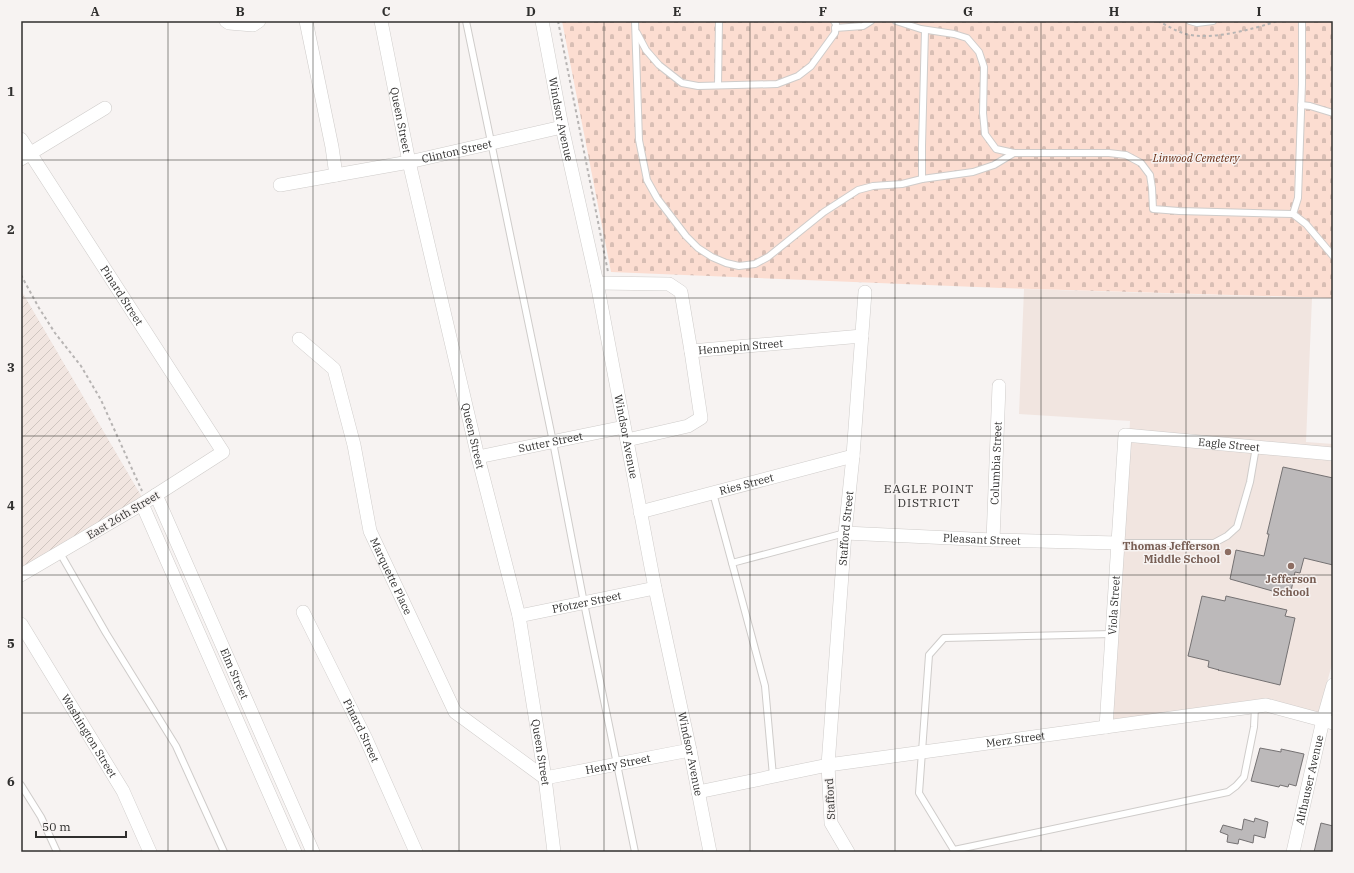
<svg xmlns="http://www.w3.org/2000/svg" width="1354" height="873" font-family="'IBM Plex Serif',serif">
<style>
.built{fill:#f1e5e0}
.industrial{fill:url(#industrial-furrows)}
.cemetery{fill:url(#cemetery-stones)}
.building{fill:#bcb9ba;stroke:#747172}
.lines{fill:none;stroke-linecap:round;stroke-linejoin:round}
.service-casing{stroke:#cfccca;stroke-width:8}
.minor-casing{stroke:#cfccca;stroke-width:14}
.path{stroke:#b7b4b3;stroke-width:2;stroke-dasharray:3 3;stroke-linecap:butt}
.service{stroke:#fff;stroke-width:6}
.minor{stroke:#fff;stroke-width:13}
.grid{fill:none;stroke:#302f2e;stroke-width:1;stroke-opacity:0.55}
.education-dot{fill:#8d6e63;stroke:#f7f3f2;stroke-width:1.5}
.labels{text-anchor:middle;stroke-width:3;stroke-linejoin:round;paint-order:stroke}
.street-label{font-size:11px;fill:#302f2e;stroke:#f7f3f2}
.park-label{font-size:11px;font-style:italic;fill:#66290f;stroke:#f7f3f2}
.education-label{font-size:11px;font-weight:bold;fill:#785e54;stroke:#f7f3f2;text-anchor:end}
.neighbourhood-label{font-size:12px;letter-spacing:1px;fill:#302f2e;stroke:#f7f3f2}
.neatline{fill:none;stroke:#302f2e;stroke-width:1.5}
.grid-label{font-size:13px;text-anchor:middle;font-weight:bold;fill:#302f2e}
</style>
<defs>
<pattern id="industrial-furrows" width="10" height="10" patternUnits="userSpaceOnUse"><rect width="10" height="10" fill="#f1e5e0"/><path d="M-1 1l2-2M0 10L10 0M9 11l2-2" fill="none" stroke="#cfc5c0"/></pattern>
<pattern id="cemetery-stones" width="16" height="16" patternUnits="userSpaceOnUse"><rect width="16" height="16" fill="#fcddd1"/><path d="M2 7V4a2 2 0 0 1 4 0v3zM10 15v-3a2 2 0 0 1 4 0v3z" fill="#d8beb4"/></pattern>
</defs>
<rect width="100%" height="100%" fill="#f7f3f2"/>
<path class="built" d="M1024,289L1312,298L1306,442L1333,444V661L1318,714L1263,699L1113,721L1130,421L1019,414Z"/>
<path class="industrial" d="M21,290L143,499L21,571Z"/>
<path class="cemetery" d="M562,21H1333V298L1001,288L611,272Z"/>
<g class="building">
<path d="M1283,467L1333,478V565L1304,558L1300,573L1295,572L1290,596L1230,579L1236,550L1264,556L1269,534H1267Z"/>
<path d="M1202,596L1225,601L1226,596L1287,610L1285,616L1295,618L1280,685L1218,670H1219L1208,667L1209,661L1188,656Z"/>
<path d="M1260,748L1281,752V749L1304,754L1296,786L1289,784L1288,787L1280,785L1279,787L1251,781Z"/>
<path d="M1255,818L1268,822L1265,838L1254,835L1253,843L1239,839L1238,844L1227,842L1228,835L1220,832L1223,825L1242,830L1244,819L1254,822Z"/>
<path d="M1321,823L1333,826V852H1314Z"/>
</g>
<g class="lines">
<g class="service-casing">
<g id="service">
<path d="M466,21L553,442L584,603L635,852"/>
<path d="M635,21L639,140L647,180L657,198L686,236L698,248L712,257L726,263L739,266L755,264L768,257L824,212L858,190L873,186L902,184L922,179L973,172L994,165L1014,153"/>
<path d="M896,21L921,29L954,34L967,38L979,52L984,67L983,113L985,134L996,149L1014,153H1109L1126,155L1141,163L1150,175L1152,188L1153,209L1179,211L1293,214L1306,224L1333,256"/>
<path d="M1190,21L1197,23L1213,21"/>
<path d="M835,28L863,26L871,21"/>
<path d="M637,33L646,50L659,65L682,83L698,86L777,84L798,76L811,66L835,33L836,24L834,21"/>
<path d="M718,85L719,21"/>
<path d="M1301,105L1310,106L1333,113"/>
<path d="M922,179V146L925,30"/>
<path d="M1293,214L1298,198L1302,84V21"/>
<path d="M713,493L732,563"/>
<path d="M1118,543H1214L1227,536L1237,527L1250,482L1256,447"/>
<path d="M60,553L106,633L176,746L224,852"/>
<path d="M773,776L765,686L732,563L845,533"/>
<path d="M21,785L41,817L57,852"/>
<path d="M954,850L1228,792L1236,786L1244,777L1254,727L1255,707"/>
<path d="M955,852L919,793L929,655L944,638L1112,634"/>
</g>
</g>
<g class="minor-casing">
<g id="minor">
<path d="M226,21L229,23L253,25L259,21"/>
<path d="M306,21L332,147L336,175"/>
<path id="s1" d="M381,21L409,162L478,457L519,616L545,778L554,852"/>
<path id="s2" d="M542,21L562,127L597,283L655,588L690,750L710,852"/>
<path id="s3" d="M21,139L223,452L142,504L21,575"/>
<path d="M21,159L105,108"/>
<path id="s4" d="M280,185L409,162L562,127"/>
<path id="s5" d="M597,283L669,284L681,292L691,351L862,336"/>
<path id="s6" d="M299,339L334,369L354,445L370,531L455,712L545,778L690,750"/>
<path d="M627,440L688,426L701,418L691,351"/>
<path id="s7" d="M478,457L624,427"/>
<path id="s8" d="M156,495L313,852"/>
<path d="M142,504L295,852"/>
<path id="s9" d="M640,512L853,456"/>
<path id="s10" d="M845,533L993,540L1118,543"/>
<path id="s11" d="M993,540L999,386"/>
<path id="s12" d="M303,612L366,739L416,852"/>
<path id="s13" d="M519,616L655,588"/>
<path id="s14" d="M21,624L123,791L150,852"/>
<path id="s15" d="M1106,727L1125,435L1333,454"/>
<path id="s16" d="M698,792L828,765L1266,705L1333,723"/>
<path id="s17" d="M848,852L831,823L828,765L845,533L853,456L865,292"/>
<path id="s18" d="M1293,852L1323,720L1333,685"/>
</g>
</g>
<g class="path">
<path d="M558,21L608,272"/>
<path d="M1158,21C1166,25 1174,30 1183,33C1208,42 1253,29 1278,21"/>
<path d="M21,275L39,308L55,333L81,366L101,400L142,491"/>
</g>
<use href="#service" class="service"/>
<use href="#minor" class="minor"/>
</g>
<path class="grid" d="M168,21V852M313,21V852M459,21V852M604,21V852M750,21V852M895,21V852M1041,21V852M1186,21V852M21,160H1333M21,298H1333M21,436H1333M21,575H1333M21,713H1333"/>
<g class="education-dot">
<circle cx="1228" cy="552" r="4"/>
<circle cx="1291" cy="566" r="4"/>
</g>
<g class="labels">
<g class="street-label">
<text dy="4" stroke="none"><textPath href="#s2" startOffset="100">Windsor Avenue</textPath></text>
<text dy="4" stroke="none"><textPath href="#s1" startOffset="101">Queen Street</textPath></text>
<text dy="4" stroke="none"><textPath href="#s4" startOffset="180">Clinton Street</textPath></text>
<text dy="4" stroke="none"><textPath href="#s3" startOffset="186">Pinard Street</textPath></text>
<text dy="4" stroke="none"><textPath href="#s5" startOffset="196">Hennepin Street</textPath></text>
<text dy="4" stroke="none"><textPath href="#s1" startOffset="425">Queen Street</textPath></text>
<text dy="4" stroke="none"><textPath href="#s2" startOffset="424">Windsor Avenue</textPath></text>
<text dy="4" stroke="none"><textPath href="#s7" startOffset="74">Sutter Street</textPath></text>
<text dy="4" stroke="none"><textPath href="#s15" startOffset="397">Eagle Street</textPath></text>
<text dy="4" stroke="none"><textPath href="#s11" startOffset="77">Columbia Street</textPath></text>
<text dy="4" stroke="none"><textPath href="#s9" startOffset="110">Ries Street</textPath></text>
<text transform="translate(123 515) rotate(-31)" y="4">East 26th Street</text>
<text dy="4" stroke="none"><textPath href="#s17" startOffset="329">Stafford Street</textPath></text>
<text dy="4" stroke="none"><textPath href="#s10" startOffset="137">Pleasant Street</textPath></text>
<text dy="4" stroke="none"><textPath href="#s6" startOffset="262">Marquette Place</textPath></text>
<text dy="4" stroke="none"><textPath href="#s13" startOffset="69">Pfotzer Street</textPath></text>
<text dy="4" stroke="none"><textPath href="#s15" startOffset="122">Viola Street</textPath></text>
<text dy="4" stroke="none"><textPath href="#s8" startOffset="195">Elm Street</textPath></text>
<text dy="4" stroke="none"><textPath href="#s12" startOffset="132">Pinard Street</textPath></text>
<text dy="4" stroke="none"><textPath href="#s14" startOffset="131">Washington Street</textPath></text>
<text dy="4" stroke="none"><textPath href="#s16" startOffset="322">Merz Street</textPath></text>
<text dy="4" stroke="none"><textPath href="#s1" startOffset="749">Queen Street</textPath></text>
<text dy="4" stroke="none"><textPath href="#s2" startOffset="748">Windsor Avenue</textPath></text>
<text dy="4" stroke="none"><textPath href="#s6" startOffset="598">Henry Street</textPath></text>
<text dy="4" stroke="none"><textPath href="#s18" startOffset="74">Althauser Avenue</textPath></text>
<text transform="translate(830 799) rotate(-93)" y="4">Stafford</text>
</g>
<g class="park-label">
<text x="1196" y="162">Linwood Cemetery</text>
</g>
<g class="education-label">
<text x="1220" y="550">Thomas Jefferson<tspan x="1220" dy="13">Middle School</tspan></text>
<text x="1291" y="583" text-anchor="middle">Jefferson<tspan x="1291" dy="13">School</tspan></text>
</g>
<g class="neighbourhood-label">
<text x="929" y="493">EAGLE POINT<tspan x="929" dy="14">DISTRICT</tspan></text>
</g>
</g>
<rect width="1354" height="873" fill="none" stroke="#f7f3f2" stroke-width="44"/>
<path d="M36 831v6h90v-6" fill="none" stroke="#302f2e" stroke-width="2"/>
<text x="42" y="831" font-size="12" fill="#302f2e" stroke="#f7f3f2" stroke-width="3" paint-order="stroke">50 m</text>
<rect x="22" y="22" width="1310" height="829" class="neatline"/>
<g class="grid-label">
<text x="95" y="16">A</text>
<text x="240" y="16">B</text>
<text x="386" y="16">C</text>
<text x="531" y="16">D</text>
<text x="677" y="16">E</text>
<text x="823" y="16">F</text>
<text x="968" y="16">G</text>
<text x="1114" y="16">H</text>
<text x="1259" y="16">I</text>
<text x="11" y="96">1</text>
<text x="11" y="234">2</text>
<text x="11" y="372">3</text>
<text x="11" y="510">4</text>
<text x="11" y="648">5</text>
<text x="11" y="786">6</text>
</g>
</svg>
